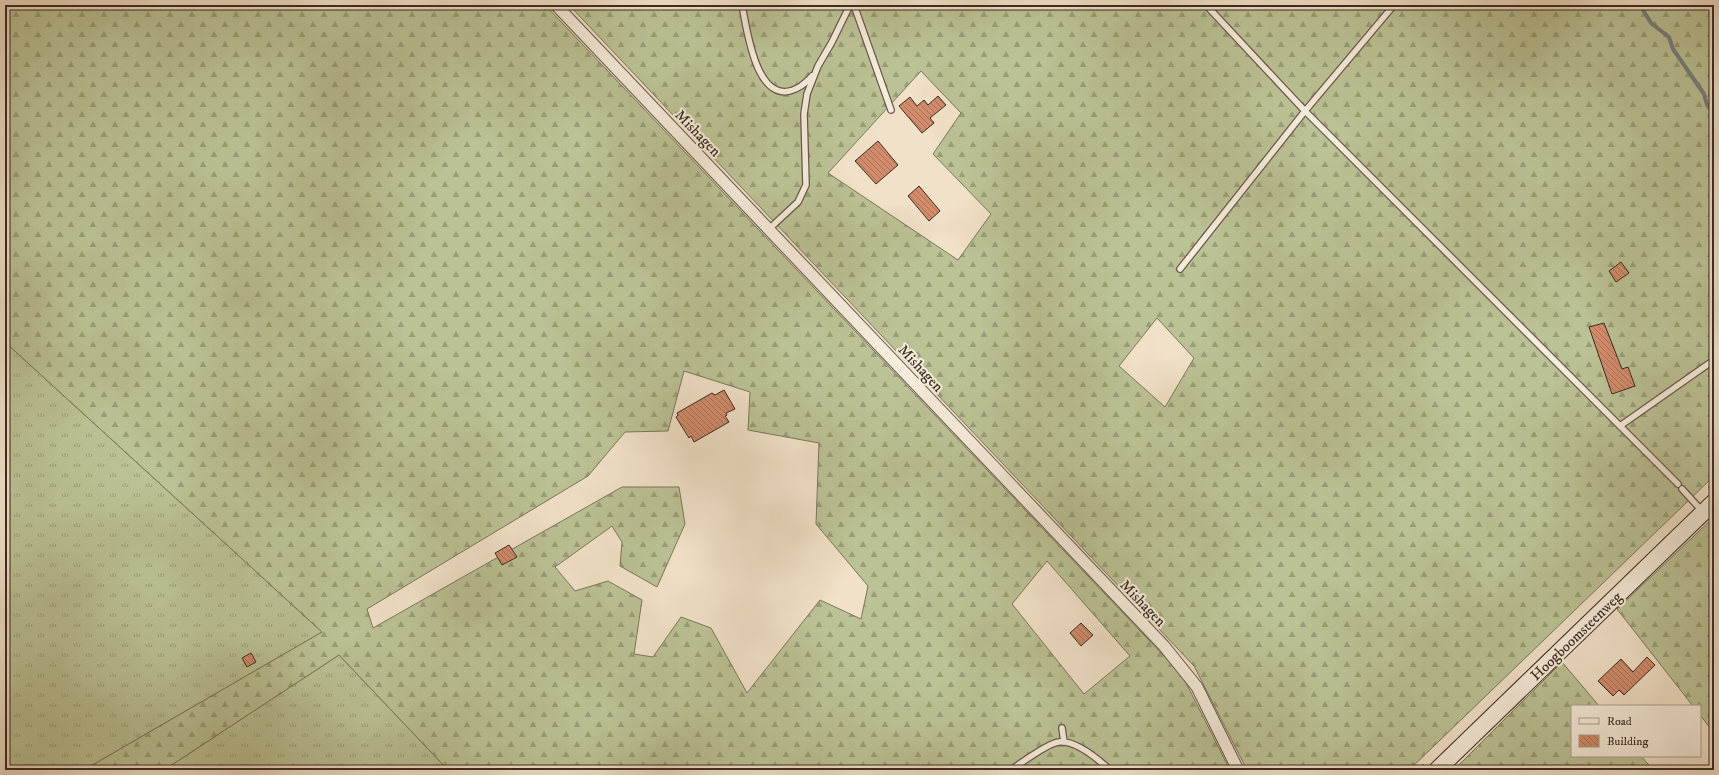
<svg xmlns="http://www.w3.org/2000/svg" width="1719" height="775" font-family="'IM FELL DW Pica',serif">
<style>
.grass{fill:url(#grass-tufts);stroke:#7a765c}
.forest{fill:url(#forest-firs);stroke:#7a765c;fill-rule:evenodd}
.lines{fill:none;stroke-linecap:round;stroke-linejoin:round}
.stream{stroke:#768181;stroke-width:4}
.building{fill:url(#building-back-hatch);stroke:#3a2b23}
.lane-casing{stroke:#68584c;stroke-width:8}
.street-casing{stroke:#68584c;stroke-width:13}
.secondary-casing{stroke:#3a2b23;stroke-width:18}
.path{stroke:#3a2b23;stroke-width:2.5;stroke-dasharray:3 2;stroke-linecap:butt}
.lane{stroke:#f6ecdb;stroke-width:5.5}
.street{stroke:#f6ecdb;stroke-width:11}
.secondary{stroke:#f6ecdb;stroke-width:16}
.labels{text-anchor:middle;stroke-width:4;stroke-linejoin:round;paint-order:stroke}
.street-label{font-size:15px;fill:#3a2b23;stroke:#f6ecdb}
</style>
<defs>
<pattern id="grass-tufts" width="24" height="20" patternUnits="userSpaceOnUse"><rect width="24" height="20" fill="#bbc295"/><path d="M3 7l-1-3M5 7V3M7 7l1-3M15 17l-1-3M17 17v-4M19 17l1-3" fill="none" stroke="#999e79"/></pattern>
<pattern id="forest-firs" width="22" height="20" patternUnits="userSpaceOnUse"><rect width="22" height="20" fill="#bbc295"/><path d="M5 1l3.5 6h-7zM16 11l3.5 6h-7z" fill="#999e79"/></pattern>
<pattern id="building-back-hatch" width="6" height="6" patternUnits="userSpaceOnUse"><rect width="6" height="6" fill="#d28c6c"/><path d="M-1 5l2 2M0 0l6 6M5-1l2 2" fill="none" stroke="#ab7358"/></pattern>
</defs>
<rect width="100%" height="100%" fill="#f1e1c8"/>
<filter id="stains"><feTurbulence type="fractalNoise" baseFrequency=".005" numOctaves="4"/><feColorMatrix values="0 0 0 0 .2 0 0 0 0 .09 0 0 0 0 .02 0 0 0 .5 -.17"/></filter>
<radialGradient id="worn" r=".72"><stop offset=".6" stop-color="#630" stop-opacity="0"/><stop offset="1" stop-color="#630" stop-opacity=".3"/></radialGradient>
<g class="grass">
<path d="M5,342L322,632L84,770H5Z"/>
<path d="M339,655L448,770H164Z"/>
</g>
<g class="forest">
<path d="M5,5H545L1182,675L1230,770H448L339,655L164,770H84L322,632L5,342ZM684,371L750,392L748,430L819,443L816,524L868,586L861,619L820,600L747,693L711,628L681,617L653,657L634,654L642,600L608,581L575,591L555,567L612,526L622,542L620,566L657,587L685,524L679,487H622L373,628L367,609L588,476L625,432L668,431ZM1047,561L1130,656L1084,694L1012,604Z"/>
<path d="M569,5H1714V476L1409,770H1247L1194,666ZM921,71L961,113L933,154L991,214L958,260L828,173ZM1157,318L1194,358L1165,407L1119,366Z"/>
<path d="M1714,517V733L1700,715V706H1693L1617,609Z"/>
<path d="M1562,662L1599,706H1572V756H1641L1653,770H1454Z"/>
</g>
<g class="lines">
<path class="stream" d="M1640,5L1651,23L1669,37L1673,49L1704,94L1707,105L1714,114"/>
</g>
<g class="building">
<path d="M938,96L946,105L930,118L934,123L922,133L899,106L910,97L917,106L924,100L928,105Z"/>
<path d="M878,141L898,165L876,184L855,161Z"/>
<path d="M919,186L940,211L929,221L908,196Z"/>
<path d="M1621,262L1629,273L1616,282L1609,271Z"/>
<path d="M1604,323L1622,369L1628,367L1635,386L1612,394L1589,327Z"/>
<path d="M724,390L735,409L726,413L727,415L725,416L729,422L694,442L691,436L689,438L676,417L678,415L677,413L712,393L715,395Z"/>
<path d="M509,545L517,557L502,565L495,553Z"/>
<path d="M1081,623L1093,635L1081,646L1070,633Z"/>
<path d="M251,653L256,662L247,667L242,658Z"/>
<path d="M1647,657L1655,665L1624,695L1619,690L1613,696L1598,681L1621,659L1633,672Z"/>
</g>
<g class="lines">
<g class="lane-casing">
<g id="lane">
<path d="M742,5C747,30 757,114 801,86C805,83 809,80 812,76"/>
<path d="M854,5L891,110"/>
<path d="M1206,5L1305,111L1678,484"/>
<path d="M769,229L798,202L806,185L804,114L807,94L818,66L832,42L850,5"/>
<path d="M1180,269L1305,111L1394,5"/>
<path d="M1620,426L1714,360"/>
<path d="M1682,489L1703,512"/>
<path d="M1062,728L1064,742"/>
<path d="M1011,770C1021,763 1048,743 1059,742C1075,740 1099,760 1110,770"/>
</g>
</g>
<g class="street-casing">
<path id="street" d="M556,5L1164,646L1197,687L1238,770"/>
</g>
<g class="secondary-casing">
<path id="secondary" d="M1437,770L1714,502"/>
</g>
<g class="path">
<path d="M1709,488L1714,483"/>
<path d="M1418,770L1424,765"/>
</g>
<use href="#lane" class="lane"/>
<use href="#street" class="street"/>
<use href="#secondary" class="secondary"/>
</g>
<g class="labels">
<g class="street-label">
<text transform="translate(698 133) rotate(46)" y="5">Mishagen</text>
<text transform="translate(921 368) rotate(47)" y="5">Mishagen</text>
<text transform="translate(1143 603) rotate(46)" y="5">Mishagen</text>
<text transform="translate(1576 636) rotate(-44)" y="5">Hoogboomsteenweg</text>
</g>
</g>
<rect width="1719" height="775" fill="none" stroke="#f1e1c8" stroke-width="20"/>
<rect x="6" y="6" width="1707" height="763" fill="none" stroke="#3a2b23" stroke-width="2"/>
<rect x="10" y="10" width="1699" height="755" fill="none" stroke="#3a2b23"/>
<rect x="1571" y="705" width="130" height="52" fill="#f6ecdb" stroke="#ab9f91"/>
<rect x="1579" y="718" width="20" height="6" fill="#f6ecdb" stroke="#ab9f91"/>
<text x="1607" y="725" font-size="12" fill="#3a2b23">Road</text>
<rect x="1579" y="735" width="20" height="12" fill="url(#building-back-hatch)" stroke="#ab9f91"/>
<text x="1607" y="745" font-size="12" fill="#3a2b23">Building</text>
<rect width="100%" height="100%" filter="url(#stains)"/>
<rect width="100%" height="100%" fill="url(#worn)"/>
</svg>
